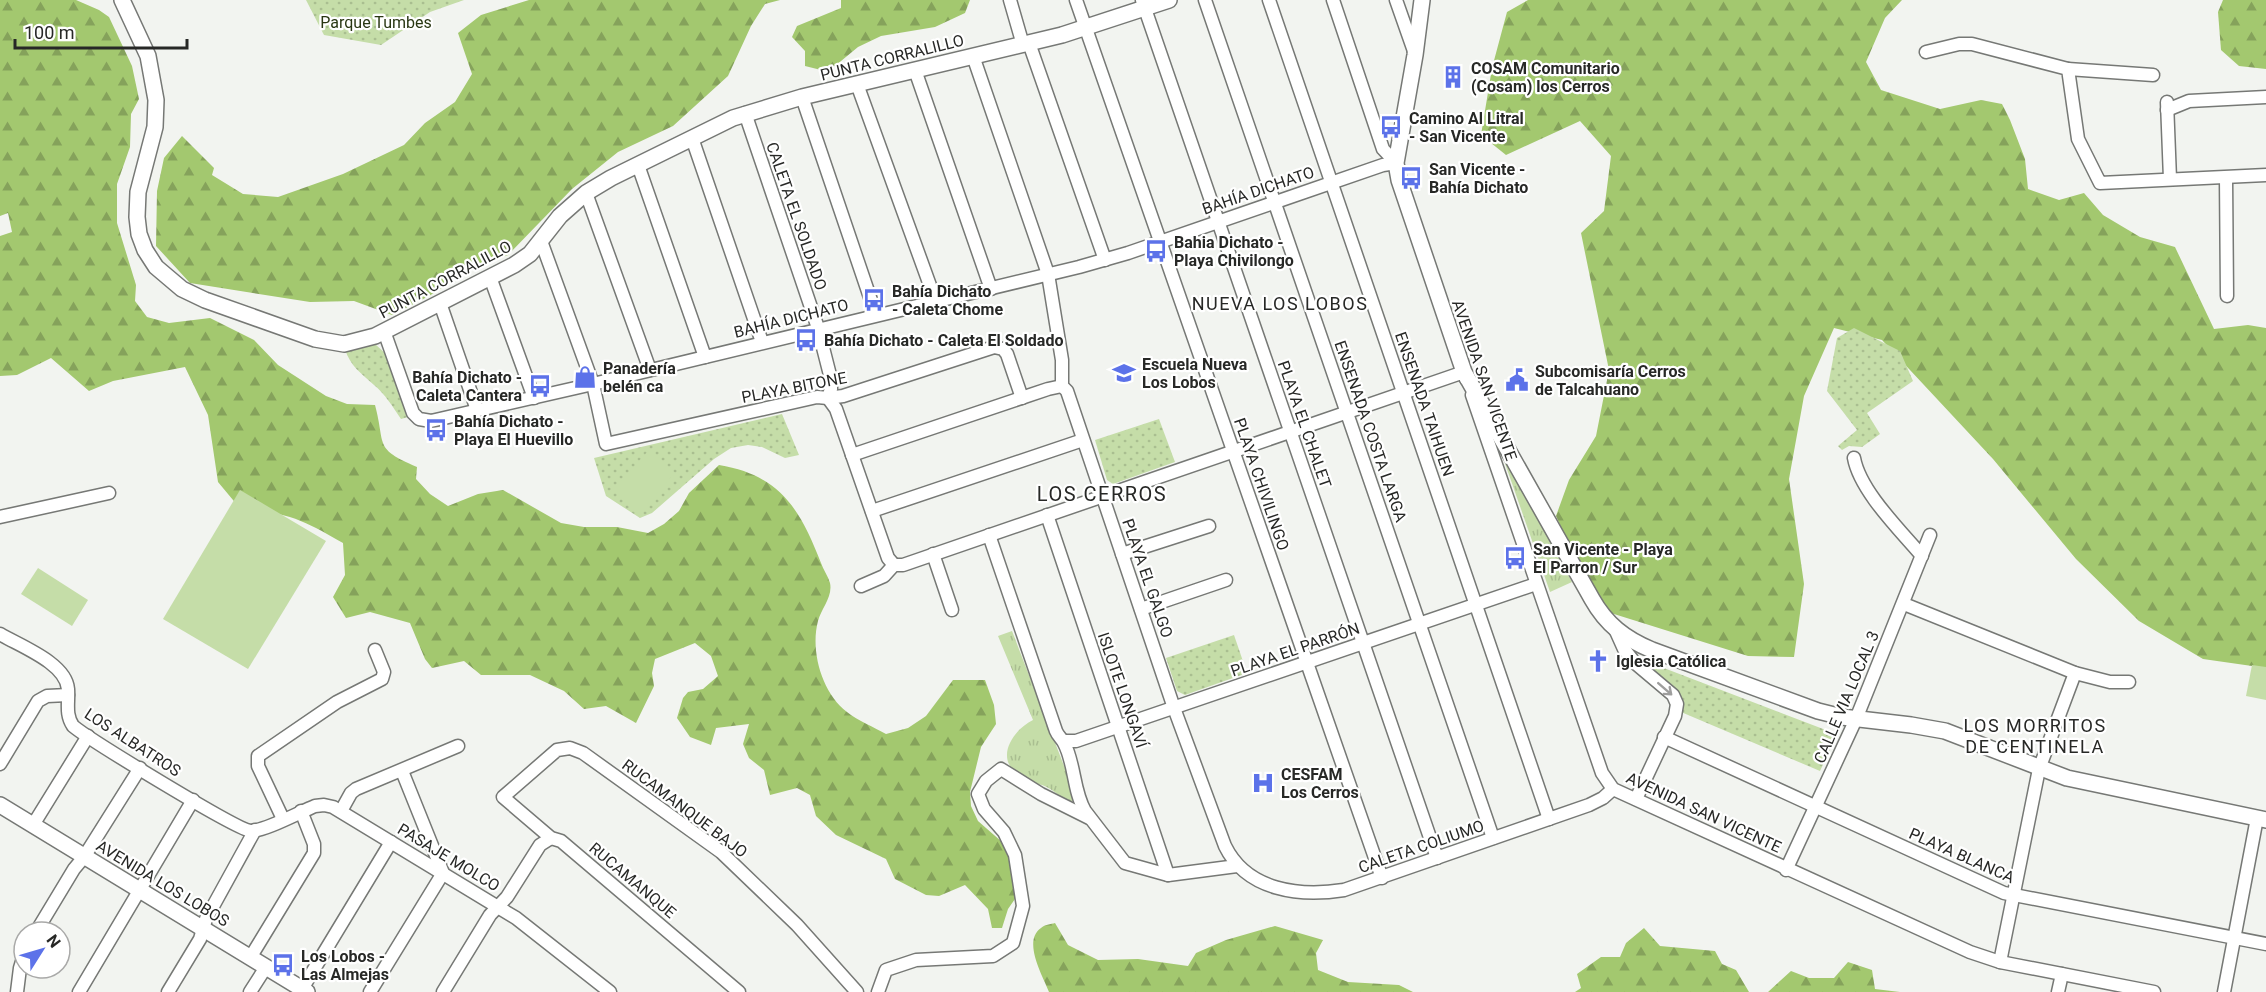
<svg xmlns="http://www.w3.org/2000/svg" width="2266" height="992" font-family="Roboto,sans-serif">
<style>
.grass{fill:url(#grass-tufts)}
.forest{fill:url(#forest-firs)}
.park{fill:url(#park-dots)}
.garden{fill:#c5dda8}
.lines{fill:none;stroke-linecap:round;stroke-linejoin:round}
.minor-casing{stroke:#767875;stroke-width:15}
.tertiary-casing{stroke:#767875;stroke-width:18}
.minor{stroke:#fff;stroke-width:12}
.tertiary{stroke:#fff;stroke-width:15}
.oneway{stroke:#9e9e9d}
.labels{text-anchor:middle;stroke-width:4.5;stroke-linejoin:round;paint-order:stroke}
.park-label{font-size:16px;fill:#293713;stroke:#fff}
.street-label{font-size:16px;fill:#272826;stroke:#fff}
.poi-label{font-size:16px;font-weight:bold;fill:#272826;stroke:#fff;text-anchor:start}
.neighbourhood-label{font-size:18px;letter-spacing:1.5px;fill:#272826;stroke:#fff}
.quarter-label{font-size:20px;letter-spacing:1.5px;fill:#272826;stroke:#fff}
</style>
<defs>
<pattern id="grass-tufts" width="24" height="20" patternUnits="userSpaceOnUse" patternTransform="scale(1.5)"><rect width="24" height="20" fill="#c5dda8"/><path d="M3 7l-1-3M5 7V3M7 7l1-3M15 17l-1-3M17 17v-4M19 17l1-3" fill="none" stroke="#a9be90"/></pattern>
<pattern id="forest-firs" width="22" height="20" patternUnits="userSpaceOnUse" patternTransform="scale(1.5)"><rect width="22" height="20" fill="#a3c86f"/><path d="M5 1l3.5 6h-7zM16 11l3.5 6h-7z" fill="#85a25b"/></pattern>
<pattern id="park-dots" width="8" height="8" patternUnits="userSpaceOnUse" patternTransform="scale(1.5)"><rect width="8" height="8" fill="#c5dda8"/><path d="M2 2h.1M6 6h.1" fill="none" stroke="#a9be90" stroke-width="1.8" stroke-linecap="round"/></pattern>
</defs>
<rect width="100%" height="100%" fill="#f2f4f0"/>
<g class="grass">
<path d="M1501,452L1572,582L1550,592Z"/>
<path d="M1012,631L1076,797L1070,803C1061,798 1052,788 1042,785C1039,784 1036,785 1033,784C1027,783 1017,775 1013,770C997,753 1016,728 1033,720L998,636Z"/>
</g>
<g class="forest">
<path d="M0,0H76L99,10L109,17L132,66L139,99L131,114L130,147L117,184V223L136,285L135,301L147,317L169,323L210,318L254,340L278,365L326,396L347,404L375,405C386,446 373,448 417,467L416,479L430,494L448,506L478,494L503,490L561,523L584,527H617L648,533L664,524L679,511L689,493L719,465C780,475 800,509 821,563C823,569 828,576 830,583C833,597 821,609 818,621C810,651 822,693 847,712C858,721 874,727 886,734L908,728L926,716L953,680H985L994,705L996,724L981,747L970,792L971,806L978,821L1019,857L1017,896L1008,909L1002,928H992L988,909L965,885L939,896L926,895L895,879L886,859L836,835L816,816L810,795L797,788L770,795L764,770L749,758L743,744L749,724L716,728L711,745L690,737L677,718L683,698L688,692L703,689L718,676L711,656L695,643L655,659L652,673L654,686L636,723L606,706L584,709L564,691L530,675H481L464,661L432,668L425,659L410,623L370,612L346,618L333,597L345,575L343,543C311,524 282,508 243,512L218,482L208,415L185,367L113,381L89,391L51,358L17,375L0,376V236L12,232L8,213L0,216Z"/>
<path d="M529,0H780L765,4L751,26L728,76L673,126L618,152L572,189L508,255L469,271L429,296L392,315L354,301L310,302L190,283L156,246L157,191L164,158L182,136L214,168L212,175L243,194L278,197L343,174L404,145L425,123L455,102L472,74L458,33L481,15Z"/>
<path d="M841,0H970L965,13L935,27L881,36L858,47L835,66L821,70L805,66V51L792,37L797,26L841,8Z"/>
<path d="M1528,0H1902L1885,18L1866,62L1881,90L1940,109L1981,100L2002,104L2010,120L2025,159L2028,189L2059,200L2084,193L2103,215L2140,237L2175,247L2214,329L2248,325L2266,328V668L2203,659L2139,621L2076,559L1993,459L1882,340L1834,328L1804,396L1789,479L1804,584L1794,657L1748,656L1598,609L1556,516L1569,480L1596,436L1609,370L1581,233L1604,211L1611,156L1580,121L1506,155L1481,135L1492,68L1507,12Z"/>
<path d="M2223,0H2266V69L2239,66L2221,50L2218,12Z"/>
<path d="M1055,923L1068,945L1098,960L1138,959L1188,966L1196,953L1226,940L1275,926L1323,940L1316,953L1318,970L1348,982L1399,985L1413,992H1049C1043,976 1022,941 1041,928C1044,925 1051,924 1055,923Z"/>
<path d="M1644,928L1660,946L1715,951L1722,964L1736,970L1749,992H1575L1581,988L1577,974L1601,957H1620L1626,943Z"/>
<path d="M1848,962L1872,970L1875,989L1900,992H1768L1791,971L1809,978H1834Z"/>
</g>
<g class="park">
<path d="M306,0H464L430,12L381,45L324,35Z"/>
<path d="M1854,328L1900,351L1913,381L1867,413L1880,434L1862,447L1849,446L1842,450L1838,446L1857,430L1827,391L1837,338Z"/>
<path d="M375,344L386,354L408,417L401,419C393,407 385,394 374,385C361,373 350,366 345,349Z"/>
<path d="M782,414L799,455L785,458L762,447L748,445L731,448L714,459L652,513L640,518L606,496L594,458Z"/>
<path d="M1159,419L1175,462L1113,484L1107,480L1095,440Z"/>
<path d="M1234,635L1247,673L1185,695L1177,691L1166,658Z"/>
<path d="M1656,665L1831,732L1834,741L1820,771L1681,712C1683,688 1670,685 1653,672Z"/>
</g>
<g class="garden">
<path d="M649,450L675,473L639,513L613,490Z"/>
<path d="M240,490L326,541L248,669L163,619Z"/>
<path d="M38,568L88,600L72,626L21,594Z"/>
<path d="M2252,665L2266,667V700L2246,696Z"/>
</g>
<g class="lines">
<g class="minor-casing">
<g id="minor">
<path d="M1010,0L1023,45"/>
<path d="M1076,0L1382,878"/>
<path d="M1142,0L1437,858"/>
<path d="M1205,0L1493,838"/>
<path d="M1269,0L1549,819"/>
<path d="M1333,0L1383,149L1396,163"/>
<path d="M1396,0L1415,54"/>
<path d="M1029,43L1105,260"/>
<path d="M1926,52L1959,44H1972L2068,69L2078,139L2100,183L2266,175"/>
<path d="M973,56L1048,274L1062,360V386L1067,391L1174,708L1225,846C1247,891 1300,897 1344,890L1589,805L1603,798L1613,789"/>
<path d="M2068,69L2153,75"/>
<path d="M915,70L991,289"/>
<path d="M857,84L936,302"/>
<path d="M802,97L876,315"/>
<path d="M2167,102L2170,179"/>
<path d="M2167,110L2189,101L2266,97"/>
<path d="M745,113L818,328L831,379V389L828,398"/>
<path d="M692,138L762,342"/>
<path d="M638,165L705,357"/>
<path d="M2226,178L2227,296"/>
<path d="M586,193L650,370"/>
<path d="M541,241L593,384L606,444L817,397L828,398L843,396L994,347L1003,349L1007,354L1022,398"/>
<path d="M490,277L534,398"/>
<path d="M440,303L477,410"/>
<path d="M384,331L413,413L419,419L431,421L593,384L1079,267L1128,253L1383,165L1396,163"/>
<path d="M1472,395L1602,773L1613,789L1970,952L2000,962L2154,992"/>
<path d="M828,398L836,409L888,558L894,565"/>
<path d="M852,455L1048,389L1062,386"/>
<path d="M1854,458C1860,491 1900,530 1922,556"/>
<path d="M872,511L1083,440"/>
<path d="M1047,515L1168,875"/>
<path d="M0,517L109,493"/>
<path d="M989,535L1056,731C1058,736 1062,739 1064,743C1075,763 1073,791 1085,811L1125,863L1168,875L1237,866"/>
<path d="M933,554L952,610"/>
<path d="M1122,554L1209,526"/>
<path d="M861,586L884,576L894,565H903L1464,372L1466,379"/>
<path d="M1904,604L2075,673L2110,682H2129"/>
<path d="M1141,609L1226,580"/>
<path d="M1615,629L1624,649L1635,663L1673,695L1677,704L1675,716L1636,799"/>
<path d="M0,634C20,646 66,663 68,689C69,703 65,714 73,726C90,740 237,830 251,831C265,831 300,812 315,806L324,805L333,807L516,918L610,992"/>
<path d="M1664,737L2004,893L2266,944"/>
<path d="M1064,741H1076L1536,584"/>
<path d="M0,764L38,701L47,696L68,695"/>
<path d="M341,811L351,793L356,789L458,746"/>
<path d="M283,819L258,766V756L337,702L382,679L384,672L375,650"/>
<path d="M33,825L88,736"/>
<path d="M1786,870L1856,719L1930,535"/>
<path d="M36,932L74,869L84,857L140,768"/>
<path d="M250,958L314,853V844L301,811"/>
<path d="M2000,962L2039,769L2075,673"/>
<path d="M302,989L391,842"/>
<path d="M17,992L20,968L24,955"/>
<path d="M79,992L193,800"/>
<path d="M168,992L200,939L206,919L255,830"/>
<path d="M250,992L266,967"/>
<path d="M370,992L443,873L402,771"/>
<path d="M443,992L490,915L507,897L540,845L551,838"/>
<path d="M739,992L561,841L551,838L503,797L557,750L570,748L583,753L721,852L797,925L857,992"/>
<path d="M878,992L886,970L916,960L993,956L1013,943L1023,906L1015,855L1004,832L984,809L978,794L986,781L1001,769L1041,794L1089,818"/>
<path d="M2058,992L2062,974"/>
<path d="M2224,992L2257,818"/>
</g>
</g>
<g class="tertiary-casing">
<g id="tertiary">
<path d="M122,0L148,56L156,100L155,127L138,192L137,217L139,234L145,250L156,267L182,289L205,300L315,339L344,344L375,336L514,265L530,254L560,216L586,193L611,178L733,118L802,97L1062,35L1169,0"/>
<path d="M1422,0L1415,55L1396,163L1399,180L1464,372L1592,599C1606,624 1625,639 1652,650L1818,711L1842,717L1911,725L1945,731L2067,778L2266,820"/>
<path d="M0,805L307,992"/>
</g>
</g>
<use href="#minor" class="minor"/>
<use href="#tertiary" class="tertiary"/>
</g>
<defs><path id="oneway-shaft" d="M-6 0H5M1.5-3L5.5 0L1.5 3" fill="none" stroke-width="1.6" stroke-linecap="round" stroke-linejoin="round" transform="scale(1.5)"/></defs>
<use class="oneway" href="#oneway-shaft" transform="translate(1665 689) rotate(41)"/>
<defs>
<g id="building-bare" transform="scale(1.8)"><path d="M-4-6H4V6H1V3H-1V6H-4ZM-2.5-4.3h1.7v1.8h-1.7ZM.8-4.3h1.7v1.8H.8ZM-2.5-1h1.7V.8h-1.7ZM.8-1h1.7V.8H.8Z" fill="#5c72e9" stroke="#fff" stroke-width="2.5" paint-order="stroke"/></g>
<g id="bus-bare" transform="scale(1.8)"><path d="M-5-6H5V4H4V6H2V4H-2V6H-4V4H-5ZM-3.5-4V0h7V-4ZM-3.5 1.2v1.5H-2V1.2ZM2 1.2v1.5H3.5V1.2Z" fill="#5c72e9" stroke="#fff" stroke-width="2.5" paint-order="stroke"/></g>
<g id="school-bare" transform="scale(1.8)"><path d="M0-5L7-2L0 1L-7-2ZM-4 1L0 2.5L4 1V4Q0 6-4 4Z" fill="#5c72e9" stroke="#fff" stroke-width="2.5" paint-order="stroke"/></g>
<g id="shop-bare" transform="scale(1.8)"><path d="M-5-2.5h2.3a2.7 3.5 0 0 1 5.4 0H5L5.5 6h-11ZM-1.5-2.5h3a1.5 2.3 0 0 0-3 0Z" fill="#5c72e9" stroke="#fff" stroke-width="2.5" paint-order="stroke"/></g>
<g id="civic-bare" transform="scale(1.8)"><path d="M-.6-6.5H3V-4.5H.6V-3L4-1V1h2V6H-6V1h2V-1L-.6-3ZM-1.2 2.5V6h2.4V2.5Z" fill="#5c72e9" stroke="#fff" stroke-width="2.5" paint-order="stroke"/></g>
<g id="church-bare" transform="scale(1.8)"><path d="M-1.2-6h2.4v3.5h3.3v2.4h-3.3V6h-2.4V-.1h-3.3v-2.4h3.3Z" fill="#5c72e9" stroke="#fff" stroke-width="2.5" paint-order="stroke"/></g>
<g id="hospital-bare" transform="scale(1.8)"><path d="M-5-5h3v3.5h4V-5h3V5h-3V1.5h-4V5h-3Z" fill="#5c72e9" stroke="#fff" stroke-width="2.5" paint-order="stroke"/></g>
</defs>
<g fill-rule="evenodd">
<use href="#building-bare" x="1453" y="77"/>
<use href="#bus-bare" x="1391" y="127"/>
<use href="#bus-bare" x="1411" y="178"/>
<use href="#bus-bare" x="1156" y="251"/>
<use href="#bus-bare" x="874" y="300"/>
<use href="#bus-bare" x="806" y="340"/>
<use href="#school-bare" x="1124" y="373"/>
<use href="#shop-bare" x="585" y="377"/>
<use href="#civic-bare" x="1517" y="380"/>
<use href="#bus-bare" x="540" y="386"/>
<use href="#bus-bare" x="436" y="430"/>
<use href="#bus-bare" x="1515" y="558"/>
<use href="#church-bare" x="1598" y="661"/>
<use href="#hospital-bare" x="1263" y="783"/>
<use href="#bus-bare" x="283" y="965"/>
</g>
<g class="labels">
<g class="park-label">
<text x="376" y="28">Parque Tumbes</text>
</g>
<g class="street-label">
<text transform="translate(892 57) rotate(-14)" y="6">PUNTA CORRALILLO</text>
<text transform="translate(1258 190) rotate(-19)" y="6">BAHÍA DICHATO</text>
<text transform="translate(797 216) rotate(71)" y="6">CALETA EL SOLDADO</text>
<text transform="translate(445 279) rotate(-28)" y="6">PUNTA CORRALILLO</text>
<text transform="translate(791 318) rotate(-14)" y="6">BAHÍA DICHATO</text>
<text transform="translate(1485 380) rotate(71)" y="6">AVENIDA SAN VICENTE</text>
<text transform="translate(794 387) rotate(-11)" y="6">PLAYA BITONE</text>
<text transform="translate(1425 404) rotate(71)" y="6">ENSENADA TAIHUEN</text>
<text transform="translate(1305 424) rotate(71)" y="6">PLAYA EL CHALET</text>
<text transform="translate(1371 431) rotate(71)" y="6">ENSENADA COSTA LARGA</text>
<text transform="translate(1262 484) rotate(71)" y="6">PLAYA CHIVILINGO</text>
<text transform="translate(1148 578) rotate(71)" y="6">PLAYA EL GALGO</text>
<text transform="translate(1295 649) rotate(-19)" y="6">PLAYA EL PARRÓN</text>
<text transform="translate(1123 690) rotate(71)" y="6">ISLOTE LONGAVÍ</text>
<text transform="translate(1846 697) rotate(-67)" y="6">CALLE VIA LOCAL 3</text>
<text transform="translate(133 742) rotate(33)" y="6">LOS ALBATROS</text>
<text transform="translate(685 808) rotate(37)" y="6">RUCAMANQUE BAJO</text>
<text transform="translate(1704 812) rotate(25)" y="6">AVENIDA SAN VICENTE</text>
<text transform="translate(1421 846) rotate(-19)" y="6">CALETA COLIUMO</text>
<text transform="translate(1962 855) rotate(24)" y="6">PLAYA BLANCA</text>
<text transform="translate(449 857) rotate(31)" y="6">PASAJE MOLCO</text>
<text transform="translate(633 880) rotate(40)" y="6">RUCAMANQUE</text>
<text transform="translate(163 883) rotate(31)" y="6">AVENIDA LOS LOBOS</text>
</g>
<g class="poi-label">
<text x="1471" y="74">COSAM Comunitario<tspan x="1471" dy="18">(Cosam) los Cerros</tspan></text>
<text x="1409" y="124">Camino Al Litral<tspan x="1409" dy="18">- San Vicente</tspan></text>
<text x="1429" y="175">San Vicente -<tspan x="1429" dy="18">Bahía Dichato</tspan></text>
<text x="1174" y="248">Bahia Dichato -<tspan x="1174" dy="18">Playa Chivilongo</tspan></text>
<text x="892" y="297">Bahía Dichato<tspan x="892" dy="18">- Caleta Chome</tspan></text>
<text x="824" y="346">Bahía Dichato - Caleta El Soldado</text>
<text x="1142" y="370">Escuela Nueva<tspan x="1142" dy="18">Los Lobos</tspan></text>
<text x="603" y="374">Panadería<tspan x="603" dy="18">belén ca</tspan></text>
<text x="1535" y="377">Subcomisaría Cerros<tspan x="1535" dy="18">de Talcahuano</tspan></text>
<text x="522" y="383" text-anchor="end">Bahía Dichato -<tspan x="522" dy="18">Caleta Cantera</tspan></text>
<text x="454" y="427">Bahía Dichato -<tspan x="454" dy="18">Playa El Huevillo</tspan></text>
<text x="1533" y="555">San Vicente - Playa<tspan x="1533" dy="18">El Parron / Sur</tspan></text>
<text x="1616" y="667">Iglesia Católica</text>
<text x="1281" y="780">CESFAM<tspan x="1281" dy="18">Los Cerros</tspan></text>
<text x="301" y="962">Los Lobos -<tspan x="301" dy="18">Las Almejas</tspan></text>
</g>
<g class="neighbourhood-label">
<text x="1280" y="310">NUEVA LOS LOBOS</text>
<text x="2035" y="732">LOS MORRITOS<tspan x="2035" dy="21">DE CENTINELA</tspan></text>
</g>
<g class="quarter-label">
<text x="1102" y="501">LOS CERROS</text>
</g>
</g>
<g transform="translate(42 950) rotate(53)"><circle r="28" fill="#ffffff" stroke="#a9a9a8" stroke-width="1.5"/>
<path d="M0-4.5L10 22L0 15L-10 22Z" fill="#5c72e9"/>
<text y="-9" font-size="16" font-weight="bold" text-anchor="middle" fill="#272826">N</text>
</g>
<path d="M15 39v9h172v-9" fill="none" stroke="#272826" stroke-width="3"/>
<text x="24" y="39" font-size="18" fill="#272826" stroke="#ffffff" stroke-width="4.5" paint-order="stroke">100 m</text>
</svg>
